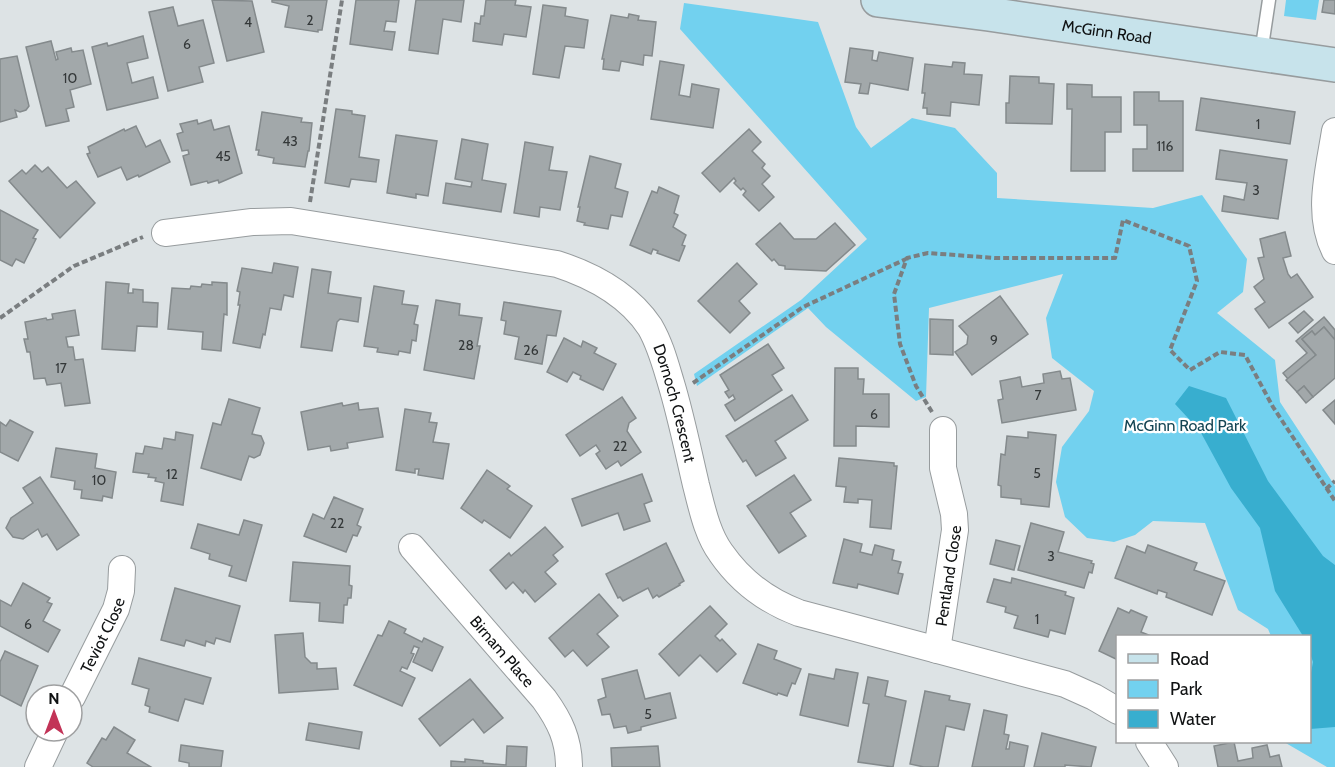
<svg xmlns="http://www.w3.org/2000/svg" width="1335" height="767" font-family="Cabin,sans-serif">
<style>
.green{fill:#72d1ef}
.water{fill:#38aecf}
.building{fill:#a2a8aa;stroke:#848a8c;stroke-width:1.5}
.lines{fill:none;stroke-linecap:round;stroke-linejoin:round}
.lane-casing{stroke:#979c9e;stroke-width:15}
.street-casing{stroke:#979c9e;stroke-width:28}
.secondary-casing{stroke:#979c9e;stroke-width:36}
.path{stroke:#7a7e80;stroke-width:4;stroke-dasharray:6 3;stroke-linecap:butt}
.lane{stroke:#fff;stroke-width:12}
.street{stroke:#fff;stroke-width:26}
.secondary{stroke:#c7e3eb;stroke-width:33}
.labels{text-anchor:middle;stroke-width:4.5;stroke-linejoin:round;paint-order:stroke}
.number-label{font-size:14px;fill:#343839}
.street-label{font-size:16px;fill:#101213;stroke:#fff}
.park-label{font-size:16px;fill:#144554;stroke:#fff}
</style>
<rect width="100%" height="100%" fill="#dde3e5"/>
<g class="green">
<path d="M1286,0H1319L1316,20L1284,16Z"/>
<path d="M684,3L818,22L856,127L871,148L912,118L955,128L997,173V198L1153,208L1202,195L1247,259L1243,292L1217,313L1275,360L1280,402L1335,486V767H1327L1284,742H1310V636H1271L1268,629L1238,610L1205,523L1153,521L1135,535L1114,542L1087,538L1065,517L1056,482L1062,447L1089,411L1094,391L1052,358L1046,318L1063,274L929,308L926,397L916,401L826,327L808,308L697,386L694,374L801,300L867,239L680,29Z"/>
</g>
<path class="water" d="M1189,386L1226,398L1268,481L1323,556L1335,565V727L1310,729V678L1313,662L1310,653V636H1303L1275,591L1260,528L1231,488L1200,431L1175,404Z"/>
<g class="building">
<path d="M212,0L252,1L264,52L227,61Z"/>
<path d="M272,0H327L322,30H318V32L285,27L289,6L272,2Z"/>
<path d="M356,0H399L396,22L386,21L384,31L395,32L392,50L350,44Z"/>
<path d="M416,0H464L461,22L443,19L438,54L409,50Z"/>
<path d="M486,0H516L515,5L531,7L526,37L504,34L502,45L473,41L475,23L480,24L481,16H484Z"/>
<path d="M1324,0H1335V14L1322,12Z"/>
<path d="M543,5L566,8L565,16L588,20L584,48L565,46L559,78L533,74Z"/>
<path d="M173,7L178,26L203,20L214,63L199,67L203,82L168,91L149,12Z"/>
<path d="M629,14L639,16L638,20L656,22L652,56L644,55L643,65L621,61L619,71L603,69L604,59H602L611,15L628,18Z"/>
<path d="M143,36L148,58L127,63L132,83L153,77L158,98L107,110L92,47L107,43L108,46Z"/>
<path d="M51,41L56,60L58,59L56,52L71,48L72,52L83,50L91,84L70,90L74,107L66,109L69,121L46,126L26,47Z"/>
<path d="M850,48L873,51L872,60L877,61L879,52L913,58L908,90L870,83L868,94L859,93L861,84L845,82Z"/>
<path d="M17,56L29,106L26,110L20,112L15,110L17,117L0,122V59Z"/>
<path d="M660,61L684,65L679,95L690,97L692,84L719,89L713,128L651,119Z"/>
<path d="M953,62L965,63L964,74L982,75L979,105L951,102L950,116L927,114V108H923L925,93H922L925,64L952,67Z"/>
<path d="M1010,76L1039,77V83L1054,84L1052,124L1006,123V103H1009Z"/>
<path d="M1067,84L1092,85V97H1121V132H1105V171H1071L1072,109H1067Z"/>
<path d="M1134,92H1159V101H1183V171H1133V149H1147V125H1134Z"/>
<path d="M1201,98L1295,112L1290,144L1196,130Z"/>
<path d="M336,109L352,111V114L365,116L359,157L379,160L376,182L351,179L349,187L325,183Z"/>
<path d="M262,112L302,118L301,122L312,123L309,151H308L305,167L273,163L274,158L258,155L259,150H256Z"/>
<path d="M197,120L198,124L211,120L214,130L229,126L242,173L219,183L218,180L208,183L207,181L191,185L183,156L189,154L188,150L182,151L177,134L183,132L180,124Z"/>
<path d="M136,126L146,147L160,140L170,162L139,177L138,175L127,180L121,167L98,177L87,154L90,153L88,147L124,129L125,131Z"/>
<path d="M749,129L761,142L752,151L765,164L762,168L770,176L762,184L774,197L759,211L743,195L746,191L743,188L741,190L734,183L736,181L734,178L720,192L702,173Z"/>
<path d="M396,135L437,141L428,196L416,194V198L387,193Z"/>
<path d="M462,139L488,144L482,180L506,184L501,212L443,203L446,183L471,187L472,182L455,179Z"/>
<path d="M525,142L553,147L549,170L567,172L560,210L540,207L539,217L514,213Z"/>
<path d="M1220,150L1287,160L1278,219L1222,211L1224,196L1244,200L1247,183L1216,179Z"/>
<path d="M590,156L621,164L615,188L628,192L622,217L611,215L608,229L584,225L585,223L577,221L580,207H578Z"/>
<path d="M35,165L42,172L48,167L67,188L76,181L95,203L60,238L9,181L22,170L26,174Z"/>
<path d="M659,187L679,196L674,213L678,215L673,227L686,235L682,245L685,246L679,261L657,253L658,251L653,249L651,254L630,245L652,191L657,193Z"/>
<path d="M0,210L38,230L33,238L36,239L24,263L16,259L12,266L0,260Z"/>
<path d="M780,223L794,239H816L835,223L855,245L826,271L785,269V266L779,265L774,259L772,261L756,244Z"/>
<path d="M1285,232L1291,256L1283,258L1288,274L1291,278L1297,274L1313,297L1269,328L1255,309L1265,302L1254,287L1264,279L1258,258L1264,257L1260,239Z"/>
<path d="M274,263L298,267L293,297L284,295L281,310L270,308L265,335L263,334L260,348L233,343L240,305H238L240,292L237,291L242,268L272,273Z"/>
<path d="M737,263L757,284L739,301L750,313L730,333L698,301Z"/>
<path d="M312,269L331,272L328,293L361,298L358,322L340,319L337,322L332,351L301,347Z"/>
<path d="M106,282L129,284L128,293H133V289L143,290V302L158,303L157,327L137,326L135,351L102,349Z"/>
<path d="M212,282L227,283V315L224,314L221,351L202,349L203,332L168,329L172,288L190,289L191,286L201,287L202,284L212,285Z"/>
<path d="M374,286L404,291L402,304L418,306L414,324L418,325L416,341L412,340L410,353L399,351L398,355L377,352L378,348L364,346Z"/>
<path d="M1000,296L1028,334L972,375L955,352L967,344L968,336L959,326Z"/>
<path d="M436,300L460,304L459,315L482,318L477,346H480L474,379L424,370Z"/>
<path d="M504,302L561,311L556,336L547,335L542,364L515,359L519,337L504,334L506,321L501,320Z"/>
<path d="M75,310L79,335L66,337L68,347H73L75,360L83,359L90,403L65,406L61,383L47,385L45,378L34,379L30,352H27L24,339H28L25,322L46,318L47,320L53,319L52,314Z"/>
<path d="M1304,311L1313,320L1298,333L1289,323Z"/>
<path d="M1324,317L1335,330V340L1324,327L1315,335L1312,331L1302,339L1316,355L1288,379L1283,373L1307,353L1296,341Z"/>
<path d="M930,319L953,320V355L930,354Z"/>
<path d="M1324,327L1335,340V378L1313,397L1304,386L1297,392L1286,380L1316,355L1302,339L1312,331L1315,335Z"/>
<path d="M564,338L581,347L583,341L597,348L594,353L616,364L603,390L580,379L581,376L573,372L567,382L547,372Z"/>
<path d="M768,344L784,368L772,375L782,390L735,421L725,405L735,399L733,395L729,398L725,392L729,390L720,375Z"/>
<path d="M835,368H858V379H864L863,394H889V427L856,426V446H834Z"/>
<path d="M1060,371L1062,379L1070,378L1076,410L1002,423L998,400L1003,399L1000,381L1020,377L1022,387L1044,383L1043,374Z"/>
<path d="M1304,386L1313,397L1306,403L1297,392Z"/>
<path d="M792,395L808,420L775,441L786,458L756,476L746,460L743,462L726,436Z"/>
<path d="M622,397L636,418L629,423L627,431L641,452L621,466L618,461L606,469L596,454L600,451L596,445L580,456L566,435Z"/>
<path d="M229,399L260,408L252,434L261,436L264,443L260,455L254,458L249,456L241,480L201,468L213,423L221,425Z"/>
<path d="M1335,400V424L1323,410Z"/>
<path d="M342,403L343,406L358,403L359,410L378,408L383,437L347,443L348,448L331,451L330,446L308,450L301,412Z"/>
<path d="M405,409L431,413L429,422L437,423L433,442L449,444L443,479L418,475L419,469H415V473L396,470Z"/>
<path d="M10,420L33,432L18,461L0,452V422L6,426Z"/>
<path d="M176,432L193,435L183,505L161,501L164,483L155,481L156,478L148,477L149,474L133,472L136,453L143,454L145,446L162,449L164,438L175,440Z"/>
<path d="M1028,432L1056,435L1049,507L1021,504V499L1001,497V486L998,485L1001,454L1005,455L1007,436L1028,438Z"/>
<path d="M56,448L97,454L95,468L116,472L112,498L103,496L102,501L81,498L82,490L74,489L75,481L51,477Z"/>
<path d="M839,458L894,463V466H897L891,529L870,527L872,500L858,499V503L844,502L846,487L836,486Z"/>
<path d="M487,470L510,486L507,489L532,506L510,538L484,520L482,523L461,508Z"/>
<path d="M642,474L652,501L644,504L650,521L624,530L618,513L582,526L572,499Z"/>
<path d="M794,475L811,500L790,513L806,536L779,553L747,506Z"/>
<path d="M40,477L79,535L57,550L47,534L42,537L38,529L23,539L13,537L6,528L11,518L33,503L23,488Z"/>
<path d="M334,497L363,509L357,525L361,527L357,536L353,535L346,552L304,536L313,514L324,519Z"/>
<path d="M244,520L262,525L246,581L229,576L232,566L209,559L210,554L191,548L198,524L239,535Z"/>
<path d="M1031,523L1064,532L1058,552L1092,561L1091,563L1094,564L1092,573L1089,572L1084,588L1018,570Z"/>
<path d="M545,527L563,547L553,555L558,561L545,572L556,584L535,602L525,590L523,593L513,582L506,589L490,570L509,553L511,556Z"/>
<path d="M844,539L862,544L860,552L872,555L875,545L894,550L892,560L901,562L898,573L903,574L898,594L858,584L857,588L833,583Z"/>
<path d="M996,540L1020,546L1014,570L990,564Z"/>
<path d="M666,543L684,581L679,584L680,585L659,597L657,595L653,598L648,588L623,601L620,597L618,598L606,574Z"/>
<path d="M1148,545L1197,563L1194,570L1225,581L1212,615L1166,597L1167,593L1158,590L1157,594L1115,578L1127,546L1145,553Z"/>
<path d="M293,562L350,566L349,585L352,586L351,598H348L347,605H344L343,623L319,621L320,603L290,601Z"/>
<path d="M1012,578L1066,592L1065,595L1074,598L1065,634L1050,630L1048,637L1014,628L1018,616L1005,612L1006,607L987,602L994,579L1011,583Z"/>
<path d="M23,583L50,598L47,602L52,604L43,621L60,630L48,652L0,626V600L11,606Z"/>
<path d="M175,588L240,606L230,642L216,638L214,644L206,641L205,646L186,640L184,646L161,640Z"/>
<path d="M599,594L618,616L597,634L609,647L587,666L573,650L565,657L549,638Z"/>
<path d="M710,606L727,624L715,636L720,641L722,639L736,654L717,672L700,655L679,676L659,654Z"/>
<path d="M1118,608L1129,613L1131,610L1147,617L1141,632L1151,636H1118V660L1099,651Z"/>
<path d="M389,621L406,629L404,633L422,642L424,638L443,647L432,671L413,662L419,648L414,646L411,653L414,654L407,669L402,667L400,671L415,678L402,706L354,685L378,635L382,636Z"/>
<path d="M303,633L305,657L311,663H317V669L336,668L338,689L279,693L275,635Z"/>
<path d="M758,644L777,651L774,659L801,669L795,684L792,683L787,696L778,693L777,695L743,683Z"/>
<path d="M5,651L38,666L21,706L0,695V662Z"/>
<path d="M139,658L211,678L203,704L185,699L178,721L149,712L150,707L145,705L149,689L132,684Z"/>
<path d="M836,669L858,673L848,726L800,715L809,674L834,679Z"/>
<path d="M637,670L645,699L670,693L676,718L641,727V730L628,733L626,726L614,728L610,714L602,715L598,700L606,697L602,679Z"/>
<path d="M868,677L888,681L885,696L906,701L893,767L858,762L869,704L863,703Z"/>
<path d="M470,679L503,718L484,733L473,719L440,746L419,719Z"/>
<path d="M925,691L950,696L949,700L970,704L964,730L946,726L938,767H924L910,764Z"/>
<path d="M984,710L1007,715L1004,734L1009,735L1006,749H1009L1010,742L1028,746L1024,767H972Z"/>
<path d="M309,723L362,732L359,749L306,740Z"/>
<path d="M114,727L135,740L127,753L151,767H93L87,763L102,738L106,740Z"/>
<path d="M1042,733L1096,747L1091,767L1065,765V767H1034Z"/>
<path d="M1234,742L1238,761L1253,758L1252,748L1267,745L1270,757L1279,755L1282,767H1218L1214,746Z"/>
<path d="M181,745L223,751L221,767H189V763L179,761Z"/>
<path d="M507,746L527,747L526,767H451V761L465,762V759L483,761V763L506,765Z"/>
<path d="M658,746L660,767H612L611,748Z"/>
</g>
<g class="lines">
<g class="lane-casing">
<path id="lane" d="M1261,53L1269,0"/>
</g>
<g class="street-casing">
<g id="street">
<path d="M1335,131C1329,170 1316,214 1335,251"/>
<path id="s1" d="M165,233L252,222L291,221L557,264C594,276 628,294 650,327C660,344 665,363 671,383C681,416 688,451 696,485C702,508 707,534 721,553C741,582 767,601 799,613L1065,684L1094,697L1118,711"/>
<path id="s2" d="M412,547L544,699C560,721 569,740 569,767"/>
<path id="s3" d="M937,650L955,530L954,514L943,468V430"/>
<path id="s4" d="M72,697L116,609L121,591L122,569"/>
<path d="M1149,742L1165,767"/>
<path d="M38,767L55,731"/>
</g>
</g>
<g class="secondary-casing">
<g id="secondary">
<path id="s5" d="M878,0L988,14L1335,65"/>
</g>
</g>
<g class="path">
<path d="M310,202L342,0"/>
<path d="M0,318L74,266L143,237"/>
<path d="M693,383L803,307L906,259"/>
<path d="M932,412L916,386L900,344L894,294L907,258L928,253L995,258H1115L1123,220L1189,246L1197,281L1170,350L1190,370L1220,352L1245,355L1273,407L1335,501"/>
<path d="M1326,489L1335,481"/>
</g>
<use href="#lane" class="lane"/>
<use href="#street" class="street"/>
<use href="#secondary" class="secondary"/>
</g>
<g class="labels">
<g class="number-label">
<text x="310" y="25">2</text>
<text x="248" y="27">4</text>
<text x="187" y="49">6</text>
<text x="70" y="83">10</text>
<text x="1258" y="129">1</text>
<text x="290" y="146">43</text>
<text x="1165" y="151">116</text>
<text x="223" y="161">45</text>
<text x="1256" y="195">3</text>
<text x="994" y="345">9</text>
<text x="466" y="350">28</text>
<text x="531" y="355">26</text>
<text x="61" y="373">17</text>
<text x="1038" y="400">7</text>
<text x="874" y="419">6</text>
<text x="620" y="451">22</text>
<text x="1037" y="478">5</text>
<text x="172" y="479">12</text>
<text x="99" y="485">10</text>
<text x="337" y="528">22</text>
<text x="1051" y="561">3</text>
<text x="1037" y="624">1</text>
<text x="28" y="629">6</text>
<text x="648" y="719">5</text>
</g>
<g class="street-label">
<text dy="6" stroke="none"><textPath href="#s5" startOffset="231">McGinn Road</textPath></text>
<text dy="6" stroke="none"><textPath href="#s1" startOffset="591">Dornoch Crescent</textPath></text>
<text dy="6" stroke="none"><textPath href="#s3" startOffset="75">Pentland Close</textPath></text>
<text dy="6" stroke="none"><textPath href="#s4" startOffset="69">Teviot Close</textPath></text>
<text dy="6" stroke="none"><textPath href="#s2" startOffset="138">Birnam Place</textPath></text>
</g>
<g class="park-label">
<text x="1185" y="431">McGinn Road Park</text>
</g>
</g>
<rect x="1116" y="635" width="195" height="108" fill="#ffffff" stroke="#9fa0a1" stroke-width="1.5"/>
<rect x="1128" y="654" width="30" height="9" fill="#c7e3eb" stroke="#9fa0a1" stroke-width="1.5"/>
<text x="1170" y="665" font-size="18" fill="#101213">Road</text>
<rect x="1128" y="680" width="30" height="18" fill="#72d1ef" stroke="#9fa0a1" stroke-width="1.5"/>
<text x="1170" y="695" font-size="18" fill="#101213">Park</text>
<rect x="1128" y="710" width="30" height="18" fill="#38aecf" stroke="#9fa0a1" stroke-width="1.5"/>
<text x="1170" y="725" font-size="18" fill="#101213">Water</text>
<g transform="translate(54 713)"><circle r="28" fill="#ffffff" stroke="#9fa0a1" stroke-width="1.5"/>
<path d="M0-4.5L10 22L0 15L-10 22Z" fill="#c23357"/>
<text y="-9" font-size="16" font-weight="bold" text-anchor="middle" fill="#101213">N</text>
</g>
</svg>
